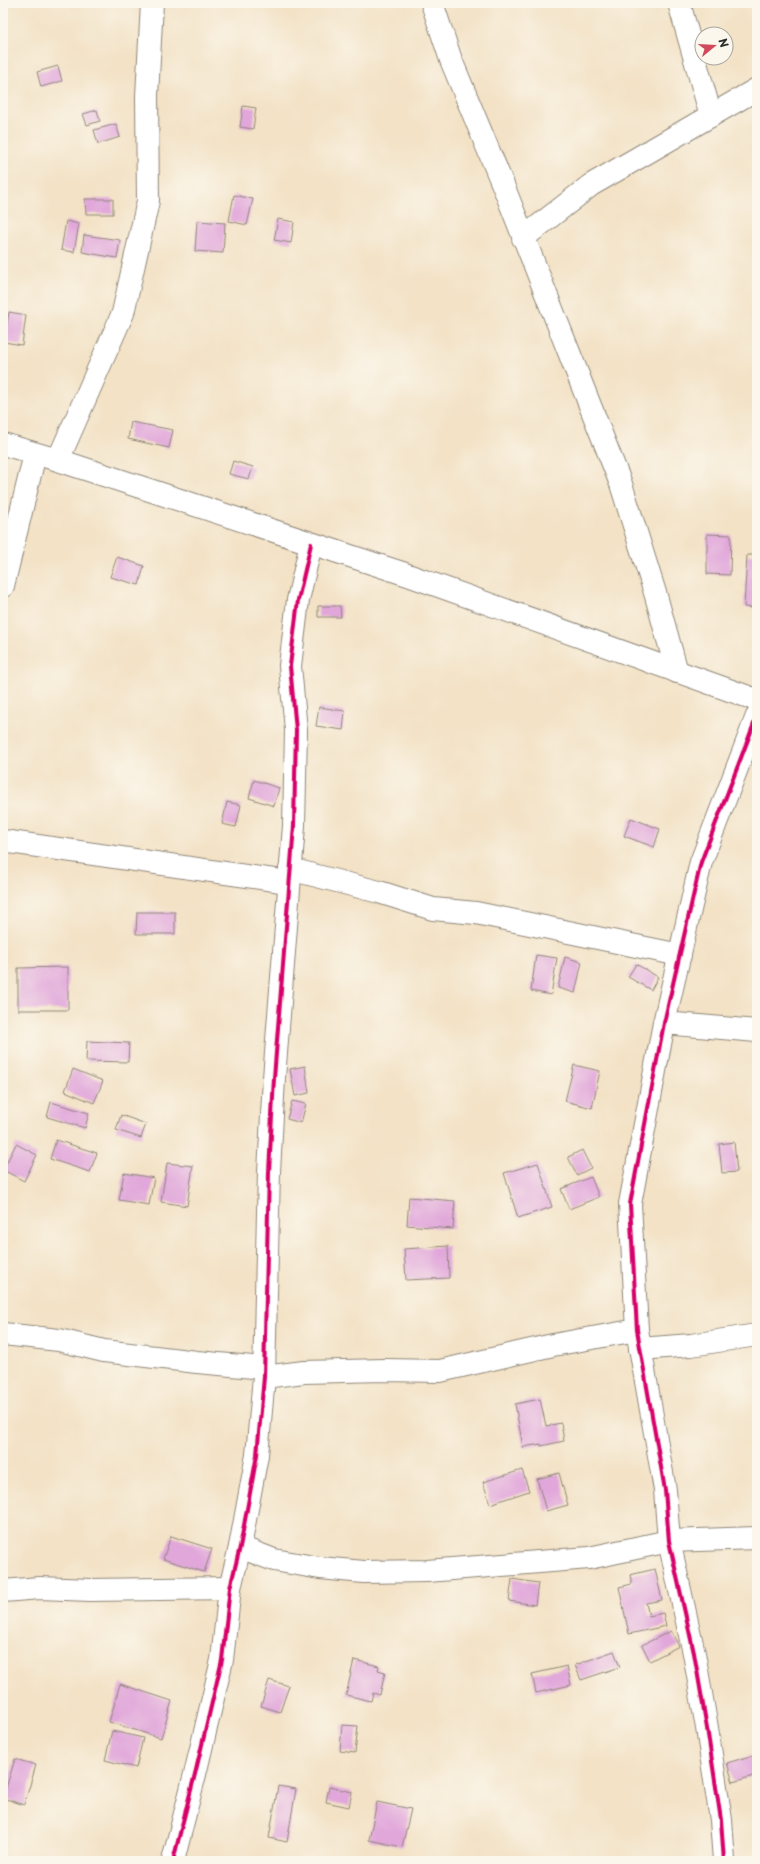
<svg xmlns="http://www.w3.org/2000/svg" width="760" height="1864" font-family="'Playpen Sans',sans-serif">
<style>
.building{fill:#e1a7da}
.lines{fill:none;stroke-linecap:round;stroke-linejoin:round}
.minor-casing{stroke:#8f8678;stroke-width:24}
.tertiary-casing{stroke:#8f8678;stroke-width:24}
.minor{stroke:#fff;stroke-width:22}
.tertiary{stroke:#fff;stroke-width:22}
.cycleway-casing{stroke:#fbf7ec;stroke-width:6}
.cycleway{stroke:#d6006c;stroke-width:4}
</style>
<rect width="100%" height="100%" fill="#fbf7ec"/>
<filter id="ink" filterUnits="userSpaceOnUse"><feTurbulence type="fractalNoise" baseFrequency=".025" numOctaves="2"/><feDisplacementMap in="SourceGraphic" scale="8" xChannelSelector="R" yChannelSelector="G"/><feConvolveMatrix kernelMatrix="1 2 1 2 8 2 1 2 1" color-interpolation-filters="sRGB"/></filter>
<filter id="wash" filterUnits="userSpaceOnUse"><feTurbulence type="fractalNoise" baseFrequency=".012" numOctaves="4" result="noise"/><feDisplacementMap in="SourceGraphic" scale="16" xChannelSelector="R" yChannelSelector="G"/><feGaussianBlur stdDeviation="0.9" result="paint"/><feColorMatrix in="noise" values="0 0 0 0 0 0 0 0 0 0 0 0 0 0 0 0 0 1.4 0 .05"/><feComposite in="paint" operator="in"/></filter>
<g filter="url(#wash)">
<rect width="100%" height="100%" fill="#f3e2c6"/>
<g id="blocks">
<g class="building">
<path d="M58,66L62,81L41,87L37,72Z"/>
<path d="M243,106L256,108L253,129L240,127Z"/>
<path d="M97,110L100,121L87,125L83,114Z"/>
<path d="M116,124L120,137L98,144L94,130Z"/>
<path d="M234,195L253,199L247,225L229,221Z"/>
<path d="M85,199H113V214H86Z"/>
<path d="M278,219L294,222L291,243L274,240Z"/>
<path d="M66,221L79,224L74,252L61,250Z"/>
<path d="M197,221L225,223L223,253L195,251Z"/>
<path d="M84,235L120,240L117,258L82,252Z"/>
<path d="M9,312L26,315L22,345L4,342Z"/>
<path d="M131,422L173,430L169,448L128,439Z"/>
<path d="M233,461L253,467L249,479L229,474Z"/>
<path d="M707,534L731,535L730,575L707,574Z"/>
<path d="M747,555H757V608L744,607Z"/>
<path d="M117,557L144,566L139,585L110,577Z"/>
<path d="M318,606H340L341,617H318Z"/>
<path d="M319,707L345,711L343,730L316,726Z"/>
<path d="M254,780L279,788L274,806L249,798Z"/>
<path d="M227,802L241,805L236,827L222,824Z"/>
<path d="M631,818L660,829L654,847L624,836Z"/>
<path d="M137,912H175V934H136Z"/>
<path d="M536,955L557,958L551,995L531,991Z"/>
<path d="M565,957L582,962L575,993L558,988Z"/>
<path d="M636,964L658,977L651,990L628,977Z"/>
<path d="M68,967V1010H18V968Z"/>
<path d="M87,1041L129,1043L128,1062L86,1061Z"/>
<path d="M574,1065L600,1071L592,1108L565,1101Z"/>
<path d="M305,1066L309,1093L295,1096L290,1069Z"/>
<path d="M73,1069L103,1081L94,1103L65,1091Z"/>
<path d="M292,1101L306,1104L301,1123L287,1119Z"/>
<path d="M51,1102L89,1113L85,1128L47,1117Z"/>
<path d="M121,1115L146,1124L141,1138L116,1130Z"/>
<path d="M56,1140L97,1153L90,1172L50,1159Z"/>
<path d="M734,1142L737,1172L722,1173L719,1144Z"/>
<path d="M16,1144L37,1155L24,1181L3,1170Z"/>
<path d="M582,1150L591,1168L577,1175L568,1157Z"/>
<path d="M167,1163L193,1166L187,1206L161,1202Z"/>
<path d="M538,1163L552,1207L518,1218L504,1173Z"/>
<path d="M124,1173L154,1178L149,1205L119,1200Z"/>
<path d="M591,1177L599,1197L569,1209L561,1189Z"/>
<path d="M409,1197L455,1201L453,1229L407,1225Z"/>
<path d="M448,1246L449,1278L406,1280L404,1249Z"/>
<path d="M540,1399L546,1426L561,1423L564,1441L541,1446V1444L523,1447L515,1404Z"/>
<path d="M522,1470L529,1491L490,1504L483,1482Z"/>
<path d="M559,1473L568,1505L546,1511L537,1479Z"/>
<path d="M171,1536L212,1549L204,1572L163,1559Z"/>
<path d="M655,1569L662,1600L646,1603L649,1616L663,1613L666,1626L629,1634L619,1587L632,1584L630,1575Z"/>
<path d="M512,1579L538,1583L535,1605L509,1601Z"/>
<path d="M671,1631L679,1646L650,1661L642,1645Z"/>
<path d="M614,1651L620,1667L581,1680L575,1665Z"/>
<path d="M354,1660L379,1666L378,1670L385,1672L380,1695L373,1693L371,1701L346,1695Z"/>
<path d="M567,1666L571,1685L536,1693L532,1674Z"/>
<path d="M269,1680L289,1686L280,1712L261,1706Z"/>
<path d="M120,1684L172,1701L161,1738L109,1722Z"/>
<path d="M342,1725L358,1726L355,1753L340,1751Z"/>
<path d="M112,1731L143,1738L136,1768L105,1760Z"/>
<path d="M757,1754V1775L733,1782L727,1763Z"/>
<path d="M15,1759L36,1765L24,1805L3,1798Z"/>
<path d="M278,1786L296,1789L287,1842L269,1838Z"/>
<path d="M329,1787L352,1792L349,1807L326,1802Z"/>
<path d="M377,1802L411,1809L402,1847L369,1840Z"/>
</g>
</g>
</g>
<g filter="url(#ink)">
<use href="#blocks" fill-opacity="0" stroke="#8f8678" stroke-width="1"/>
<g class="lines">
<g class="minor-casing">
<g id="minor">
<path d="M432,3L451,60L505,190L621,484L656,596L677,672"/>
<path d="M679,3L711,116"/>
<path d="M523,238L591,185L757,89"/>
<path d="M58,460L123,313L148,201L147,96L152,3"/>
<path d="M3,586L35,454"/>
<path d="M3,841L288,882"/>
<path d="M290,869L379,892L433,909L476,913L680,955"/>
<path d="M664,1023L757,1031"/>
<path d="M3,1334L59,1340L104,1351L197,1362L264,1368"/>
<path d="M640,1349L691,1345L757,1335"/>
<path d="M264,1377L304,1372L384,1370L440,1371L553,1345L637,1330"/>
<path d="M240,1547L274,1560L320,1568L364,1572L427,1571L589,1558L669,1541L757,1538"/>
<path d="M3,1591L40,1588L90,1590L230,1588"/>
<path d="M173,1861L196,1770L222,1660L230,1588L240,1547L257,1455L264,1377L269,1172L274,1078L294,826L296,730L290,666L298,600L311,544"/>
<path d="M724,1861L721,1820L707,1728L694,1653L669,1541L665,1490L637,1330L630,1204L664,1023L701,862L757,716"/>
</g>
</g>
<g class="tertiary-casing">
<path id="tertiary" d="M3,444L58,460L405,574L757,700"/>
</g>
<use href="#minor" class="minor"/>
<use href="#tertiary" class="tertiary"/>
<g class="cycleway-casing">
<g id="cycleway">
<path d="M173,1861L196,1770L222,1660L230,1588L240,1547L257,1455L264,1377L269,1172L274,1078L294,826L296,730L290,666L298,600L311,544"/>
<path d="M724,1861L721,1820L707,1728L694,1653L669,1541L665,1490L637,1330L630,1204L664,1023L701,862L757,716"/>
</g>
</g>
<use href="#cycleway" class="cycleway"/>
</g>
</g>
<rect width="760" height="1864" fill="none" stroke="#fbf7ec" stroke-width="16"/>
<g transform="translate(714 46) rotate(72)"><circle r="19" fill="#fbf7ec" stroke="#a8a59f"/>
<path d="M0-3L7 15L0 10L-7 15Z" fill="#d1495b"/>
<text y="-6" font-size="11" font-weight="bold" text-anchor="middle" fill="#2b2b2b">N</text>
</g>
</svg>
